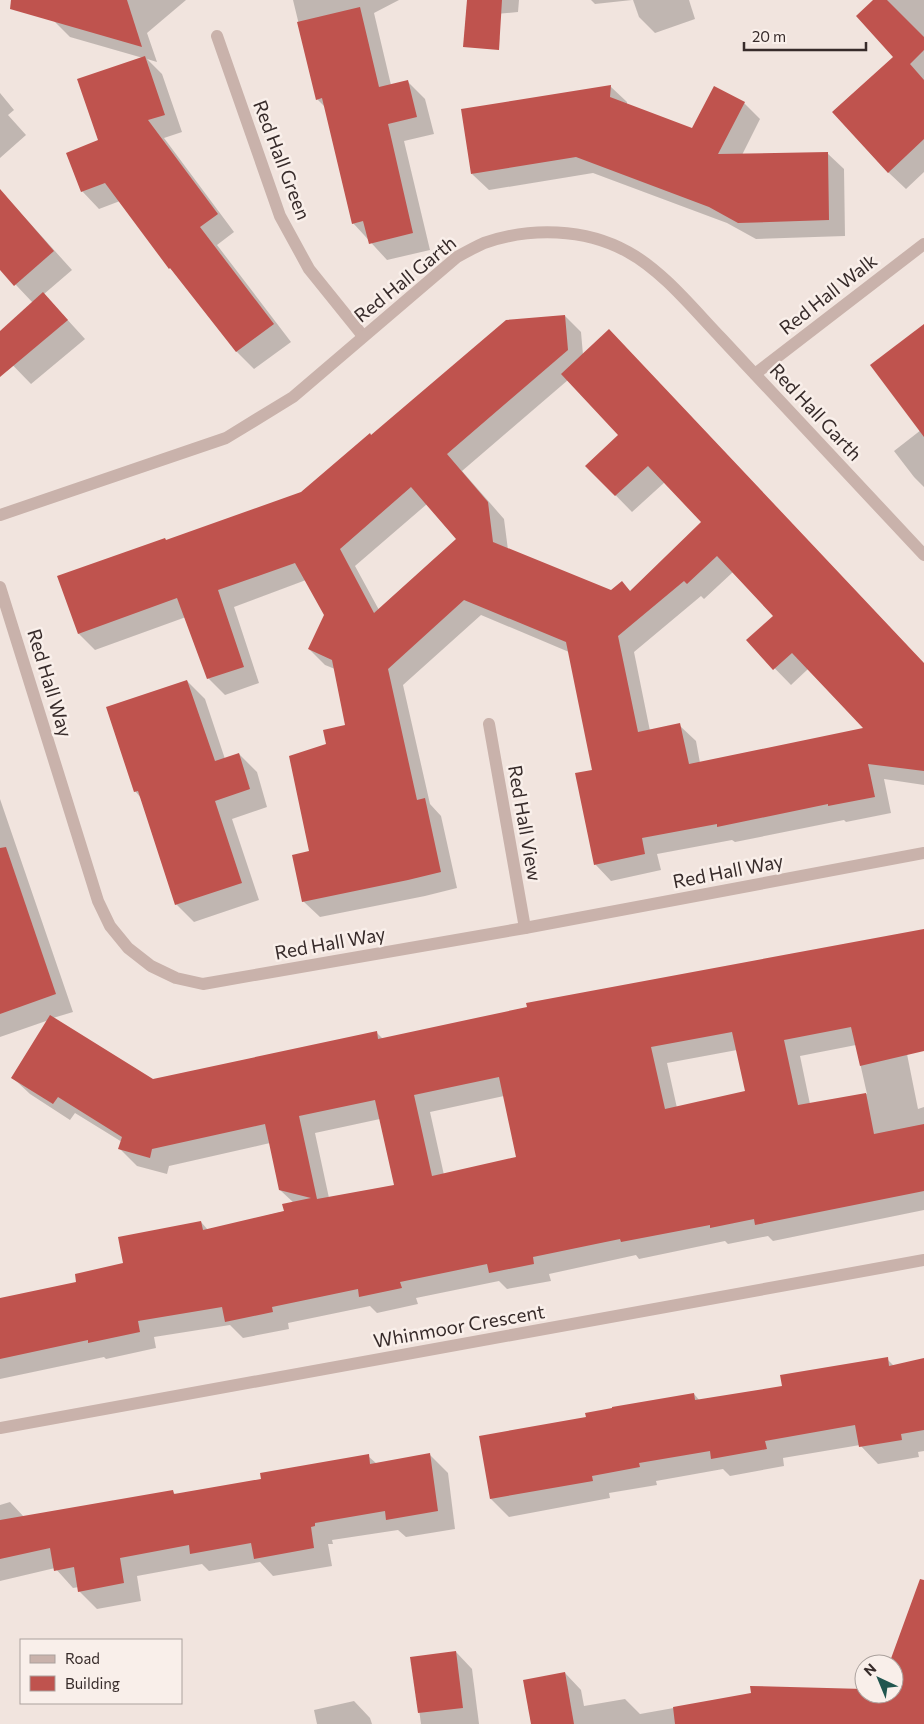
<svg xmlns="http://www.w3.org/2000/svg" width="924" height="1724" font-family="Commissioner,sans-serif">
<style>
.shadow{fill:#0003;fill-rule:evenodd}
.building{fill:#bf534e;fill-rule:evenodd}
.lines{fill:none;stroke-linecap:round;stroke-linejoin:round}
.minor{stroke:#c9b2ab;stroke-width:12}
.labels{text-anchor:middle;stroke-width:5;stroke-linejoin:round;paint-order:stroke}
.street-label{font-size:19px;fill:#372b2a;stroke:#f9efea}
</style>
<rect width="100%" height="100%" fill="#f1e4de"/>
<g class="shadow">
<path d="M60,0H186L147,33L157,62L147,59L162,74L182,132L164,138L234,232L217,245L291,342L254,369L236,351L180,278L170,268L120,201L99,209L82,191L99,141L143,58L70,37L54,21Z"/>
<path d="M293,0H399L374,13L391,85L408,82L425,99L434,134L404,141L430,250L387,260L353,223L325,107L317,99Z"/>
<path d="M468,0H519L518,12L484,15Z"/>
<path d="M591,0H632L595,4Z"/>
<path d="M633,0H689L695,19L655,33L639,17Z"/>
<path d="M875,0H924V172L906,189L888,172L895,57Z"/>
<path d="M610,86L627,102V105L692,129L744,103L760,119L742,155L827,153L844,169L845,236L756,239L727,223L593,173L489,190L472,174Z"/>
<path d="M0,93L14,110L8,115L26,135L0,158Z"/>
<path d="M0,190L72,270L44,294L85,339L31,384L0,352V333L33,303L0,268Z"/>
<path d="M565,316L581,332L583,355L924,664V785L884,779L891,813L846,822L844,820L735,842L732,840L657,854L661,870L611,881L595,864L594,771L569,652L481,615L403,685L430,804L441,816L457,888L425,896L320,917L303,901L328,745L346,726L335,669L325,665L309,649L325,615L306,580L234,607L259,683L225,695L208,678L186,617L95,650L79,634L59,576L166,541L302,493L371,436ZM568,380L620,435L587,466L632,512L665,482L703,522L631,592L622,583L612,592L508,550L504,519L462,471ZM427,504L458,539L379,610L355,566ZM733,572L774,616L748,641L791,685L808,669L865,729L700,763L696,741L679,725L650,731L634,652L701,596L704,599Z"/>
<path d="M924,325V487L914,477L894,451L921,430Z"/>
<path d="M187,681L205,699L225,759L239,754L257,772L267,807L232,819L259,900L194,922L176,904L141,798L135,791Z"/>
<path d="M0,799L73,1012L53,1018L152,1080L376,1032L383,1039L924,931V1035L904,1039L918,1109L924,1107V1210L773,1241L768,1236L728,1244L725,1241L639,1259L636,1255L549,1274L551,1281L507,1289L499,1281L416,1298L418,1304L377,1313L370,1306L288,1323L289,1329L243,1338L230,1325L154,1337L156,1348L106,1359L104,1357L0,1379V1299L78,1283L125,1264L201,1222L208,1230L285,1211L294,1203L280,1190L270,1143L169,1166L167,1174L137,1166L120,1149L122,1142L75,1113L70,1120L30,1094L13,1078L49,1020L0,1037ZM856,1045L867,1094L810,1104L800,1056ZM737,1050L746,1092L677,1108L667,1063ZM504,1096L517,1158L444,1175L430,1112ZM380,1119L395,1186L329,1198L315,1133Z"/>
<path d="M887,1359L894,1366L924,1360V1451L918,1452L919,1457L878,1464L860,1445L783,1458L784,1466L730,1476L723,1469L656,1481L657,1485L609,1493L610,1498L509,1517L491,1499L480,1437L588,1418L694,1394L700,1401L783,1387Z"/>
<path d="M430,1455L448,1473L455,1529L406,1537L398,1530L332,1540L333,1544H328L332,1566L273,1576L260,1562L209,1571L202,1564L137,1576L141,1601L97,1609L79,1591V1587L73,1588L55,1568L0,1581V1505L10,1502L24,1517L173,1492L176,1495L262,1480L368,1456L377,1464Z"/>
<path d="M456,1652L472,1669L479,1724H421L412,1658Z"/>
<path d="M894,1653L924,1664V1724H532L565,1673L581,1690L584,1706L625,1699L640,1714L752,1694L864,1690V1694H894V1664H890Z"/>
<path d="M354,1701L370,1718L372,1724H317L314,1710Z"/>
</g>
<g class="building">
<path d="M11,0H127L142,47L10,9Z"/>
<path d="M467,0H502L499,50L463,47Z"/>
<path d="M873,0H887L924,37V50L910,64L924,80V139L888,173L832,112L893,57L856,16Z"/>
<path d="M360,7L379,87L408,80L417,117L388,124L413,233L369,244L363,221L352,224L322,98L316,100L297,22Z"/>
<path d="M145,56L165,115L148,120L218,214L200,227L274,324L236,352L170,268L169,269L105,183L81,192L66,153L98,140L77,79Z"/>
<path d="M611,85L610,97L692,128L714,86L745,102L718,154L828,152L829,220L738,223L709,207L576,157L471,174L461,109Z"/>
<path d="M0,189L54,251L14,286L0,270Z"/>
<path d="M43,292L68,320L0,377V331Z"/>
<path d="M565,315L568,350L447,454L488,502L493,542L611,590L622,581L630,591L701,522L648,466L615,496L585,466L618,435L561,374L609,329L924,663V771L868,764L875,797L828,806V804L717,827V824L642,838L645,854L594,865L575,773L592,770L566,642L464,600L388,669L417,800L425,798L441,872L408,880L302,902L292,855L309,851L289,756L326,744L323,730L345,725L332,660L308,649L324,615L295,563L218,590L244,667L207,679L177,598L78,634L57,576L165,538L166,540L301,492L370,433L371,435L506,320ZM411,487L456,539L374,613L340,549ZM717,556L773,616L746,640L773,670L792,653L863,728L689,764L680,723L638,732L618,636L684,581L687,584Z"/>
<path d="M924,324V437L870,365Z"/>
<path d="M187,680L215,761L239,753L250,789L215,801L242,883L175,905L138,791L134,792L106,707Z"/>
<path d="M6,847L56,994L0,1014V848Z"/>
<path d="M924,929V1051L860,1066L851,1027L784,1040L798,1105L866,1093L874,1134L924,1124V1191L755,1225L754,1219L710,1228V1225L621,1242L620,1239L533,1257L534,1264L489,1273L487,1264L400,1282L402,1288L359,1297L358,1289L272,1307L273,1312L225,1322L222,1307L138,1321L140,1332L88,1343V1340L0,1359V1298L76,1282L75,1274L123,1263L118,1237L201,1221L203,1230L284,1211L282,1204L311,1198L279,1190L265,1124L152,1149L150,1158L118,1149L122,1137L58,1097L53,1104L11,1078L50,1015L153,1079L377,1031L378,1039L527,1007L526,1003ZM732,1032L745,1091L665,1109L651,1047ZM499,1077L516,1157L432,1176L414,1095ZM375,1100L394,1185L317,1199L299,1116Z"/>
<path d="M888,1357L889,1366L924,1358V1430L901,1434L902,1440L859,1447L855,1425L765,1441L767,1449L711,1459L710,1451L639,1463L640,1467L592,1476L593,1481L490,1499L479,1436L586,1417L585,1413L612,1408V1407L694,1393L695,1400L782,1386L780,1375Z"/>
<path d="M430,1453L438,1511L386,1520L385,1511L315,1523V1526L311,1527L314,1548L254,1559L251,1543L190,1554L189,1545L120,1558L124,1583L78,1592L74,1567L54,1571L50,1548L0,1559V1520L173,1490L174,1494L261,1479L260,1473L369,1454L370,1464Z"/>
<path d="M920,1579L924,1580V1724H675L673,1707L751,1693L750,1686L864,1689V1694H894V1664H889Z"/>
<path d="M456,1651L463,1708L418,1713L410,1657Z"/>
<path d="M565,1672L574,1724H531L523,1680Z"/>
</g>
<g class="lines">
<g class="minor">
<path d="M217,36L280,216L309,269L363,336"/>
<path d="M755,374L924,244"/>
<path d="M0,515L226,438L293,397L457,257C466,252 475,247 484,243C530,227 585,228 628,252C663,271 694,310 722,339C790,411 857,483 924,555"/>
<path d="M0,587L98,901L110,926L128,948L151,966L176,978L203,984L525,928L924,853"/>
<path d="M489,724L525,928"/>
<path d="M0,1428L924,1260"/>
</g>
</g>
<g class="labels">
<g class="street-label">
<text transform="translate(282 160) rotate(69)" y="7">Red Hall Green</text>
<text transform="translate(405 279) rotate(-39)" y="7">Red Hall Garth</text>
<text transform="translate(828 294) rotate(-38)" y="7">Red Hall Walk</text>
<text transform="translate(816 412) rotate(47)" y="7">Red Hall Garth</text>
<text transform="translate(50 683) rotate(73)" y="7">Red Hall Way</text>
<text transform="translate(525 823) rotate(80)" y="7">Red Hall View</text>
<text transform="translate(728 871) rotate(-11)" y="7">Red Hall Way</text>
<text transform="translate(330 943) rotate(-10)" y="7">Red Hall Way</text>
<text transform="translate(459 1326) rotate(-10)" y="7">Whinmoor Crescent</text>
</g>
</g>
<rect x="20" y="1639" width="162" height="65" fill="#f9efea" stroke="#aba19d"/>
<rect x="30" y="1655" width="25" height="8" fill="#c9b2ab" stroke="#aba19d"/>
<text x="65" y="1664" font-size="15" fill="#372b2a">Road</text>
<rect x="30" y="1676" width="25" height="15" fill="#bf534e" stroke="#aba19d"/>
<text x="65" y="1689" font-size="15" fill="#372b2a">Building</text>
<g transform="translate(879 1679) rotate(316)"><circle r="24" fill="#f9efea" stroke="#aba19d"/>
<path d="M0-4L9 19L0 12L-9 19Z" fill="#21564f"/>
<text y="-8" font-size="14" font-weight="bold" text-anchor="middle" fill="#372b2a">N</text>
</g>
<path d="M744 42v8h122v-8" fill="none" stroke="#372b2a" stroke-width="2.5"/>
<text x="752" y="42" font-size="15" fill="#372b2a" stroke="#f9efea" stroke-width="4" paint-order="stroke">20 m</text>
</svg>
